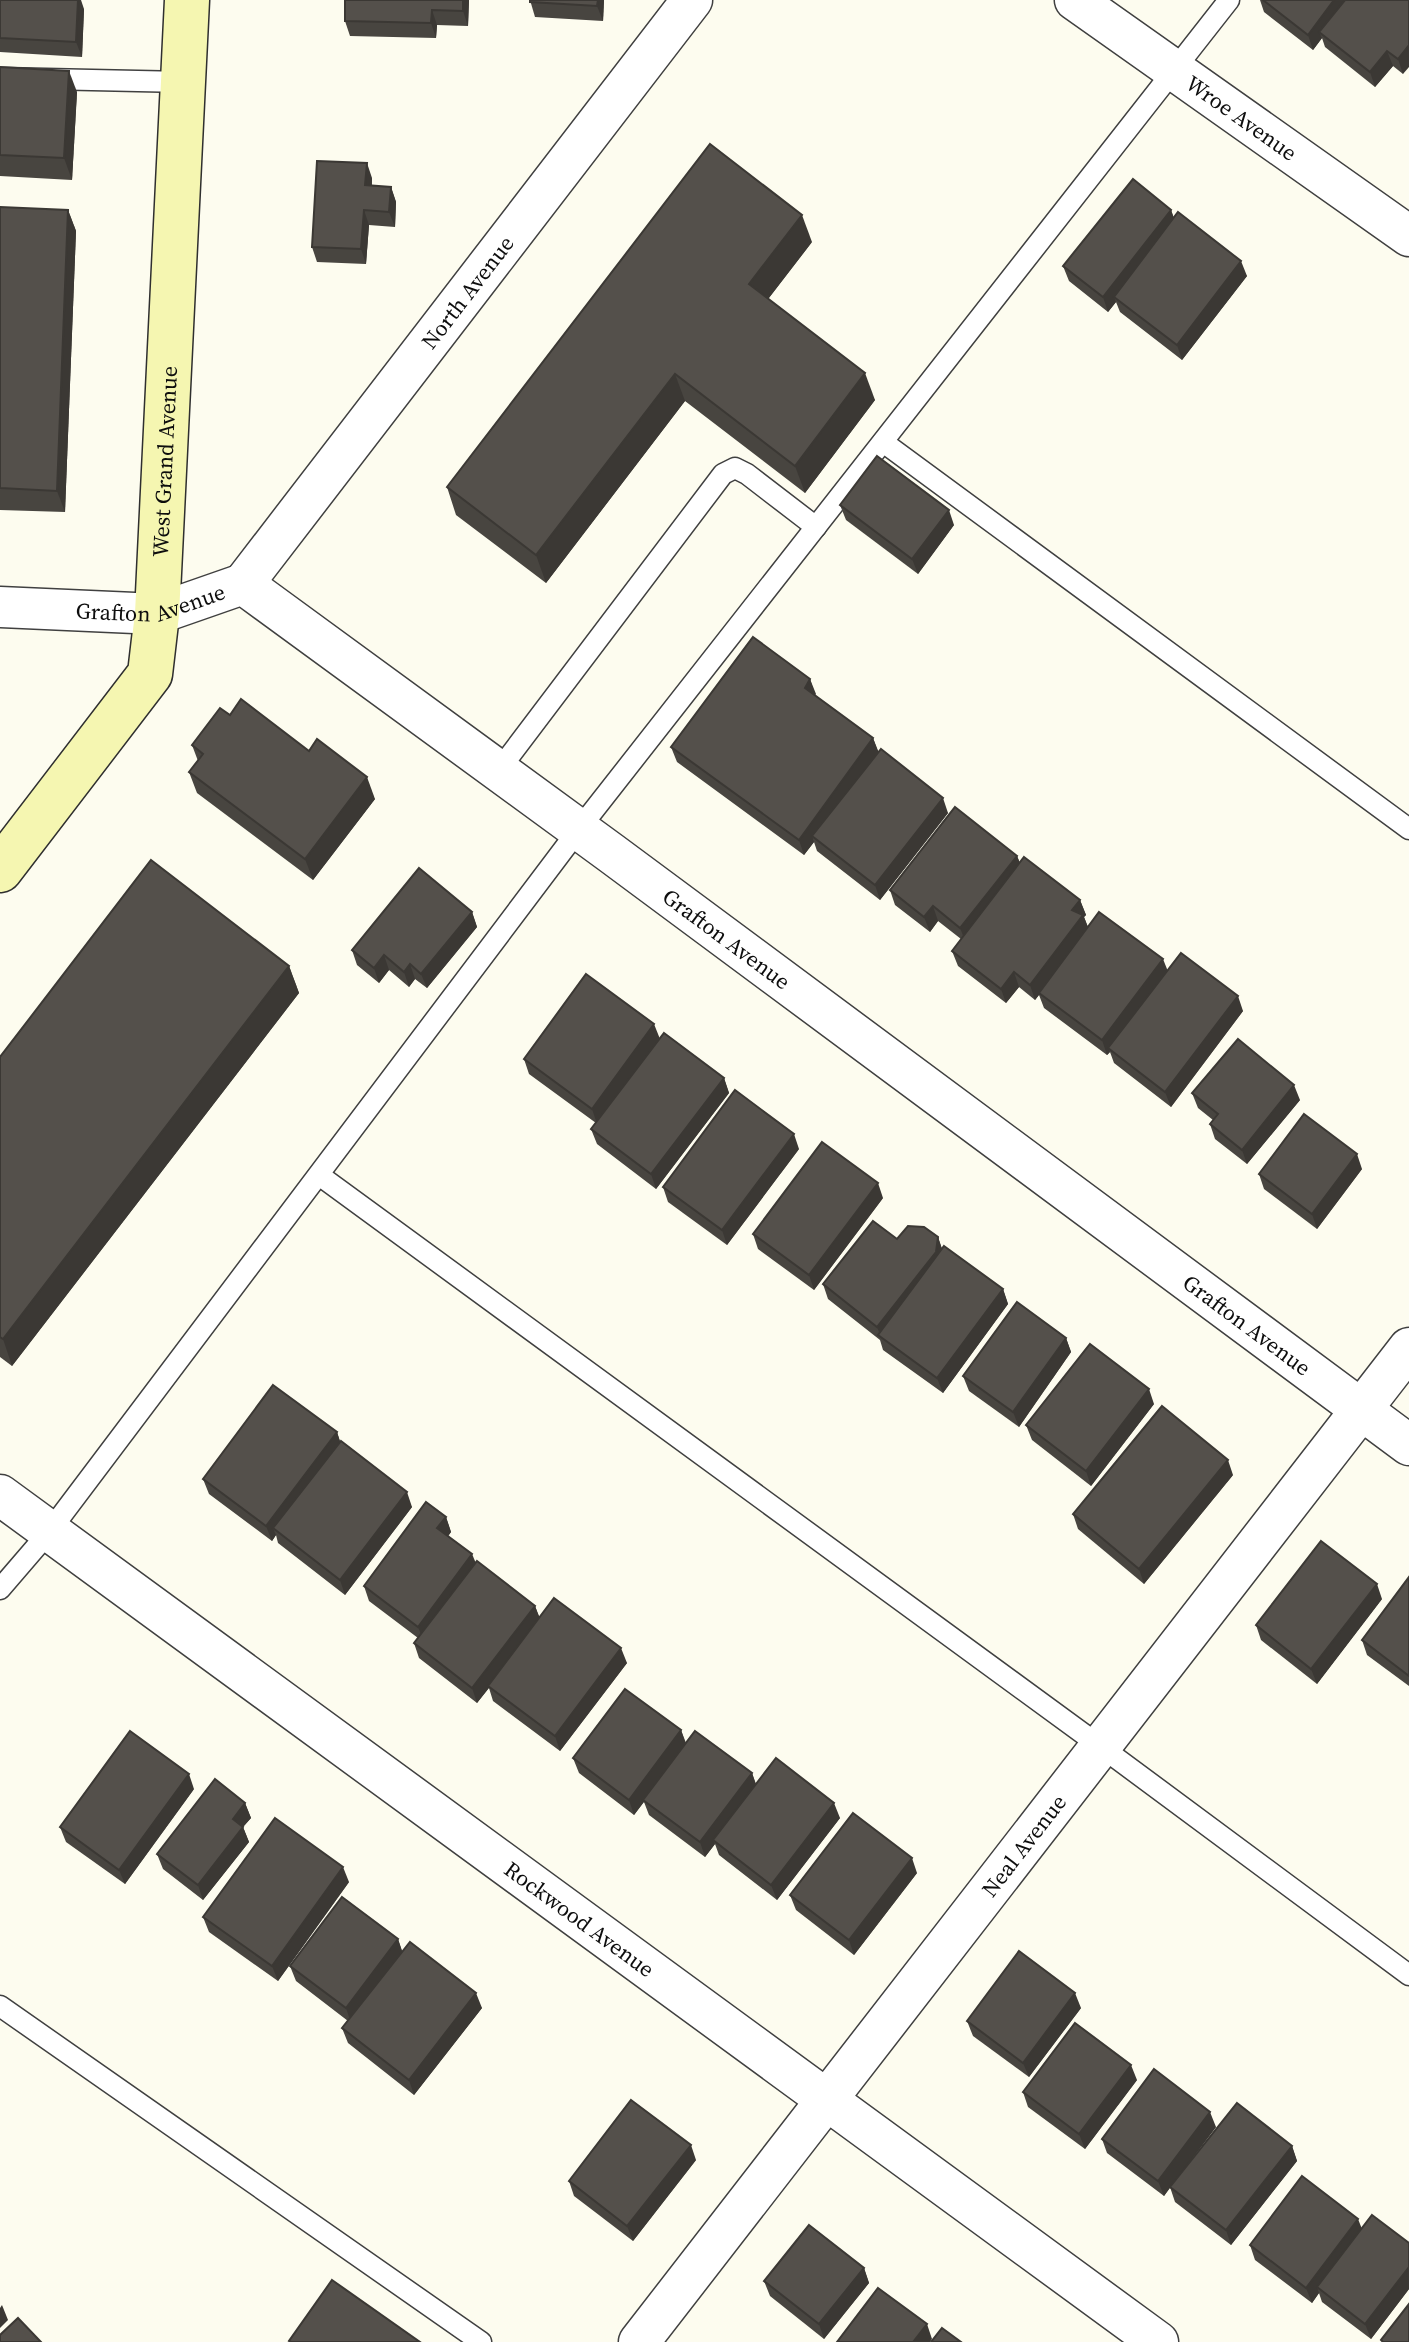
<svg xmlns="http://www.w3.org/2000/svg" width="1409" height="2342" font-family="'Source Serif 4',serif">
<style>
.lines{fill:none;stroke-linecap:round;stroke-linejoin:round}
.service-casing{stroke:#404040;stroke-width:23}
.minor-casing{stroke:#404040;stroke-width:43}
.secondary-casing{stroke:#2f2f2f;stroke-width:47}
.service{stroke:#fff;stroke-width:20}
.minor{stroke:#fff;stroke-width:40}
.secondary{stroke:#f5f6b1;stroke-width:44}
.wall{fill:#484540}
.shaded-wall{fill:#3b3834}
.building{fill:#54504b;stroke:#3b3834;stroke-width:2}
.labels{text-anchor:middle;stroke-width:8;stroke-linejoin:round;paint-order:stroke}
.street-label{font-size:22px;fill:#0d0d0d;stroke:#fff}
</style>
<rect width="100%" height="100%" fill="#fdfcef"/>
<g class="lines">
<g class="service-casing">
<g id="service">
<path d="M0,78L184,82"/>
<path d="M883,442L1409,829"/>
<path d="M499,770L723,474L735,468L747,474L816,527"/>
<path d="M319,1175L1100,1746L1409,1975"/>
<path d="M0,1589L49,1532L579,829L1229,0"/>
<path d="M0,2006L481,2342"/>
</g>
</g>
<g class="minor-casing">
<g id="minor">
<path id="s1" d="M1075,0L1409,236"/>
<path id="s2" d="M243,584L692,0"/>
<path id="s3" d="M0,607L157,614L243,584L611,853L1409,1445"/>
<path id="s4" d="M0,1495L1158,2342"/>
<path id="s5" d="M639,2342L1409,1348"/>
</g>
</g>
<g class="secondary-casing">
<g id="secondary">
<path id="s6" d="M0,870L150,674L157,614L187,0"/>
</g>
</g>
<use href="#service" class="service"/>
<use href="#minor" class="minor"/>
<use href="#secondary" class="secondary"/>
</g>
<g class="wall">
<path d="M0,0L84,9L82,57L0,52Z"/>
<path d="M345,0H469L468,26L437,25L436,38L350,36L345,21Z"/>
<path d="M530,0H604L603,21L535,17Z"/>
<path d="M1260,0H1409L1403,74L1393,66L1375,87L1325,47L1322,38L1313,50L1264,12Z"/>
<path d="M0,67L77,92L72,180L0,176Z"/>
<path d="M372,178V186L391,187L396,202L395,227L369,225L366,264L317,262L312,247Z"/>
<path d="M0,207L68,210L76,231L65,512L0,510Z"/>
<path d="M1171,210L1174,218L1247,276L1182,360L1120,312L1116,302L1108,312L1069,281L1063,266Z"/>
<path d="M812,242L768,299L875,400L805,493L685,401L546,583L456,515L447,487Z"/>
<path d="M840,505L954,525L918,574L846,520Z"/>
<path d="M810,679L815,695L873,738L878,752L948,813L880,900L817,851L814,842L804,855L677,762L671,747Z"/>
<path d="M230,715L375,799L313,880L197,793L189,772L198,761L192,745Z"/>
<path d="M1017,856L1020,863L1080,900L1086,915L1084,917L1088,927L1243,1011L1171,1107L1114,1063L1110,1052L1107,1055L1044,1008L1039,995L1035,1000L1019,987L1006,1003L958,966L952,951L961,939L938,921L930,932L895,905L890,890Z"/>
<path d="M472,912L477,927L427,988L415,979L409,987L389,970L379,983L357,965L352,950Z"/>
<path d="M289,966L299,993L12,1366L0,1357V1057Z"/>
<path d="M660,1039L724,1078L729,1093L656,1189L597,1144L591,1129L596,1123L529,1074L524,1059Z"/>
<path d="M1192,1093L1300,1100L1247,1164L1215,1139L1210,1124L1213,1120L1198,1108Z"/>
<path d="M799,1149L727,1245L668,1202L663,1187Z"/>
<path d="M1362,1169L1317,1229L1264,1189L1259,1174Z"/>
<path d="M883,1198L814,1290L758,1249L753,1234Z"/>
<path d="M938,1237L942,1249L1003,1289L1008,1304L943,1393L883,1350L880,1340L828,1299L823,1284L897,1239Z"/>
<path d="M1066,1338L1071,1352L1019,1427L969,1391L963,1376Z"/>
<path d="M1154,1404L1091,1486L1032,1440L1026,1425Z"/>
<path d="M337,1432L340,1442L412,1507L345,1595L278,1543L276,1535L272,1541L209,1494L203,1479Z"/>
<path d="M1233,1475L1144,1584L1078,1529L1073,1514Z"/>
<path d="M446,1517L451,1532L448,1536L476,1563L535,1606L539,1617L627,1663L560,1751L493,1701L489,1688L477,1703L419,1658L414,1643L418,1638L369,1601L364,1586Z"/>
<path d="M1409,1577V1686L1367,1655L1362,1640Z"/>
<path d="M1382,1599L1317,1684L1261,1640L1256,1625Z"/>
<path d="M681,1730L686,1743L752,1773L756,1784L840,1818L777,1900L719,1855L715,1844L705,1857L649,1815L644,1802L634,1815L579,1773L573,1758Z"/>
<path d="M194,1789L125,1884L66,1842L60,1827Z"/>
<path d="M245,1803L251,1818L243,1827L249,1842L203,1900L163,1869L157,1854Z"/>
<path d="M917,1873L854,1955L796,1910L790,1895Z"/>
<path d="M349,1882L278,1981L209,1932L203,1917Z"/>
<path d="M398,1939L402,1951L482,2008L414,2095L348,2043L342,2028L348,2021L296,1981L290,1966Z"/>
<path d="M1081,2008L1029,2077L973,2036L967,2021Z"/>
<path d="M1137,2080L1085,2149L1028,2107L1023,2092Z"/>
<path d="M1216,2127L1175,2181L1292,2146L1297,2161L1231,2245L1175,2202L1170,2187L1164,2196L1107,2153L1102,2139Z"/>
<path d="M696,2160L633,2241L574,2196L569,2181Z"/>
<path d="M1362,2229L1409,2243V2289L1371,2339L1322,2302L1319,2293L1312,2303L1255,2260L1250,2245Z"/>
<path d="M864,2268L869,2283L824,2339L770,2296L764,2281Z"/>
</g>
<g class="shaded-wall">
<path d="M78,0H81L84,9L82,57L76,42Z"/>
<path d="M463,0H469L468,26L463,11Z"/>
<path d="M598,0H604L603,21L597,6Z"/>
<path d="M1334,0H1351L1319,32L1322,38L1313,50L1308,35Z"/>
<path d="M432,10L437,25L436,38L431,23Z"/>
<path d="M1409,45V67L1403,74L1398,59Z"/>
<path d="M1387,51L1393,66L1375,87L1370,72Z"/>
<path d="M69,71L77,92L72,180L64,158Z"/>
<path d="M367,163L372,178L370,200L365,185Z"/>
<path d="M391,187L396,202L395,227L389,212Z"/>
<path d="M68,210L76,231L65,512L57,491Z"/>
<path d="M364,210L369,225L366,264L361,249Z"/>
<path d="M1171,210L1176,225L1114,297L1116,302L1108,312L1103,297Z"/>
<path d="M802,215L812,242L759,311L749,284Z"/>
<path d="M1241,261L1247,276L1182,360L1177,345Z"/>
<path d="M865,373L875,400L805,493L795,466Z"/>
<path d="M675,374L685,401L546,583L536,555Z"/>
<path d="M949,510L954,525L918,574L912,559Z"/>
<path d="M810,679L816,694L810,703L805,688Z"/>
<path d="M873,738L879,753L812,836L814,842L804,855L799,840Z"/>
<path d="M367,777L375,799L313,880L305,859Z"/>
<path d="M943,798L948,813L880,900L875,885Z"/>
<path d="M1017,856L1023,871L966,943L960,928Z"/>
<path d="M1080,900L1086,915L1084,917L1089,930L1035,1000L1030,985L1072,910Z"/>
<path d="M933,906L938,921L930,932L924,917Z"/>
<path d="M472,912L477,927L427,988L421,974Z"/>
<path d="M384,955L389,970L379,983L374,968Z"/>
<path d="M1163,959L1169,974L1108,1048L1110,1052L1107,1055L1102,1040Z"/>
<path d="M410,964L415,979L409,987L404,972Z"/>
<path d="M289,966L299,993L12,1366L3,1339Z"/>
<path d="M1014,972L1019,987L1006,1003L1001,989Z"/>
<path d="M1238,996L1243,1011L1171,1107L1165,1092Z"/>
<path d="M654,1024L660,1039L597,1124L592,1109Z"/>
<path d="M724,1078L729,1093L656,1189L651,1174Z"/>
<path d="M1294,1085L1300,1100L1247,1164L1242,1150Z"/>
<path d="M794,1134L799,1149L727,1245L722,1230Z"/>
<path d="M1357,1154L1362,1169L1317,1229L1312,1214Z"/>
<path d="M878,1183L883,1198L814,1290L809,1275Z"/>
<path d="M938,1237L943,1252L881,1337L877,1327Z"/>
<path d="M1003,1289L1008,1304L943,1393L937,1378Z"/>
<path d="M1066,1338L1071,1352L1019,1427L1013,1412Z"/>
<path d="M1149,1389L1154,1404L1091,1486L1086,1471Z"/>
<path d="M337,1432L342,1447L273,1528L276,1535L272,1541L266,1526Z"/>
<path d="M1228,1460L1233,1475L1144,1584L1139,1569Z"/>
<path d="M407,1492L412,1507L345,1595L340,1580Z"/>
<path d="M446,1517L451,1532L443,1543L437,1528Z"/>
<path d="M472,1554L478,1568L424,1642L418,1627Z"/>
<path d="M1377,1584L1382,1599L1317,1684L1311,1669Z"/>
<path d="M535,1606L541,1621L477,1703L472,1688Z"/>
<path d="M621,1648L627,1663L560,1751L555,1736Z"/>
<path d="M681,1730L686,1745L634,1815L629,1800Z"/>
<path d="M752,1773L757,1788L713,1840L715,1844L705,1857L700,1842Z"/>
<path d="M189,1774L194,1789L125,1884L119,1870Z"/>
<path d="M245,1803L251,1818L243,1827L249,1842L203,1900L198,1885L233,1819Z"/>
<path d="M834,1803L840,1818L777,1900L771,1885Z"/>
<path d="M912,1858L917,1873L854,1955L849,1940Z"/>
<path d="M343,1867L349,1882L278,1981L272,1966Z"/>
<path d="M398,1939L403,1954L351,2023L346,2008Z"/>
<path d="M476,1993L482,2008L414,2095L409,2080Z"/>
<path d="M1075,1993L1081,2008L1029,2077L1023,2063Z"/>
<path d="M1131,2065L1137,2080L1085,2149L1079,2134Z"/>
<path d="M1210,2112L1216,2127L1164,2196L1158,2181Z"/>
<path d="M691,2145L696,2160L633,2241L627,2226Z"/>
<path d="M1292,2146L1297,2161L1231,2245L1226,2230Z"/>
<path d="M1358,2219L1364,2234L1317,2287L1319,2293L1312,2303L1306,2288Z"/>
<path d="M1409,2267V2289L1371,2339L1365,2324Z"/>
<path d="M864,2268L869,2283L824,2339L819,2324Z"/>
<path d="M2,2305L8,2320L0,2328V2308Z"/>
<path d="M927,2324L932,2339L930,2342H913Z"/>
</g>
<g class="building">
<path d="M0,0H78L76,42L0,38Z"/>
<path d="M345,0H463V11L432,10L431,23L345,21Z"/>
<path d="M530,0H598L597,6L530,2Z"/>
<path d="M1263,0H1334L1308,35Z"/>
<path d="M1345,0H1409V45L1398,59L1387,51L1370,72L1319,32Z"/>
<path d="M0,67L69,71L64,158L0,155Z"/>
<path d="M710,144L802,215L749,284L865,373L795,466L675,374L536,555L447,487Z"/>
<path d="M317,161L367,163L365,185L391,187L389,212L364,210L361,249L312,247Z"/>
<path d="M1133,179L1171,210L1103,297L1063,266Z"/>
<path d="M0,207L68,210L57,491L0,488Z"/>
<path d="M1178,212L1241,261L1177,345L1114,297Z"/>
<path d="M877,456L949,510L912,559L840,505Z"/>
<path d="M753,637L810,679L805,688L873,738L799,840L671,747Z"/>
<path d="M241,699L309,751L317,739L367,777L305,859L189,772L203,754L192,745L220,708L230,715Z"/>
<path d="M881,749L943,798L875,885L812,836Z"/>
<path d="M955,807L1017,856L960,928L933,906L924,917L890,890Z"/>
<path d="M1024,857L1080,900L1072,910L1083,915L1030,985L1014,972L1001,989L952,951Z"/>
<path d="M151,860L289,966L3,1339L0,1337V1057Z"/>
<path d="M419,868L472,912L421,974L410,964L404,972L384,955L374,968L352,950Z"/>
<path d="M1099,912L1163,959L1102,1040L1039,993Z"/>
<path d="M1181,953L1238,996L1165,1092L1108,1048Z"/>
<path d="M586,974L654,1024L592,1109L524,1059Z"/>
<path d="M664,1033L724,1078L651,1174L591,1129Z"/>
<path d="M1238,1039L1294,1085L1242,1150L1210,1124L1218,1114L1192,1093Z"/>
<path d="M735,1090L794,1134L722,1230L663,1187Z"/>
<path d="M1304,1114L1357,1154L1312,1214L1259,1174Z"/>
<path d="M822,1142L878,1183L809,1275L753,1234Z"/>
<path d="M873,1221L897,1239L908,1226L924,1227L938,1237L936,1252L877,1327L823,1284Z"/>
<path d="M944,1246L1003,1289L937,1378L878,1335Z"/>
<path d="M1017,1302L1066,1338L1013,1412L963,1376Z"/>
<path d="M1090,1344L1149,1389L1086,1471L1026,1425Z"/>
<path d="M273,1385L337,1432L266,1526L203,1479Z"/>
<path d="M1162,1406L1228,1460L1139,1569L1073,1514Z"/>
<path d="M341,1441L407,1492L340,1580L273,1528Z"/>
<path d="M426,1502L446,1517L437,1528L472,1554L418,1627L364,1586Z"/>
<path d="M1321,1541L1377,1584L1311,1669L1256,1625Z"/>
<path d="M477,1561L535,1606L472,1688L414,1643Z"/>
<path d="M1409,1577V1676L1362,1640Z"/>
<path d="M554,1598L621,1648L555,1736L488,1686Z"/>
<path d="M625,1689L681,1730L629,1800L573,1758Z"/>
<path d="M130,1731L189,1774L119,1870L60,1827Z"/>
<path d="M695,1731L752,1773L700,1842L643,1800Z"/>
<path d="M776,1758L834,1803L771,1885L713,1840Z"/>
<path d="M215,1779L245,1803L233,1819L243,1827L198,1885L157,1854Z"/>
<path d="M853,1813L912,1858L849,1940L790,1895Z"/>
<path d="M275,1818L343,1867L272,1966L203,1917Z"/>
<path d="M342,1897L398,1939L346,2008L290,1966Z"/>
<path d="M410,1942L476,1993L409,2080L342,2028Z"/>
<path d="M1019,1951L1075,1993L1023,2063L967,2021Z"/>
<path d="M1075,2023L1131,2065L1079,2134L1023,2092Z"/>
<path d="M1154,2069L1210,2112L1158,2181L1102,2139Z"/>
<path d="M631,2100L691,2145L627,2226L569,2181Z"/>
<path d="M1237,2103L1292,2146L1226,2230L1170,2187Z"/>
<path d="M1302,2176L1358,2219L1306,2288L1250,2245Z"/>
<path d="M1372,2215L1409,2243V2267L1365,2324L1317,2287Z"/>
<path d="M809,2225L864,2268L819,2324L764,2281Z"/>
<path d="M332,2280L420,2342H291L289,2341Z"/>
<path d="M878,2288L927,2324L913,2342H837Z"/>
<path d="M1409,2304V2342H1383L1381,2340Z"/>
<path d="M18,2318L41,2342H0V2335Z"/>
<path d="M942,2328L961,2342H931Z"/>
</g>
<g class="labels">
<g class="street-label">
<text dy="8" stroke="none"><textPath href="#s1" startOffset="204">Wroe Avenue</textPath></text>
<text dy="8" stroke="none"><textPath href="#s2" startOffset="368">North Avenue</textPath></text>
<text dy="8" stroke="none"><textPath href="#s6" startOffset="460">West Grand Avenue</textPath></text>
<text dy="8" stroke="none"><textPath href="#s3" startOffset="152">Grafton Avenue</textPath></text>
<text dy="8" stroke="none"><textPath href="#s3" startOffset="848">Grafton Avenue</textPath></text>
<text dy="8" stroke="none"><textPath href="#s3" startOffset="1496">Grafton Avenue</textPath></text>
<text dy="8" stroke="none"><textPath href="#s5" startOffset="628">Neal Avenue</textPath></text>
<text dy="8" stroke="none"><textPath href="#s4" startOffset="718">Rockwood Avenue</textPath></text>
</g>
</g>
</svg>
